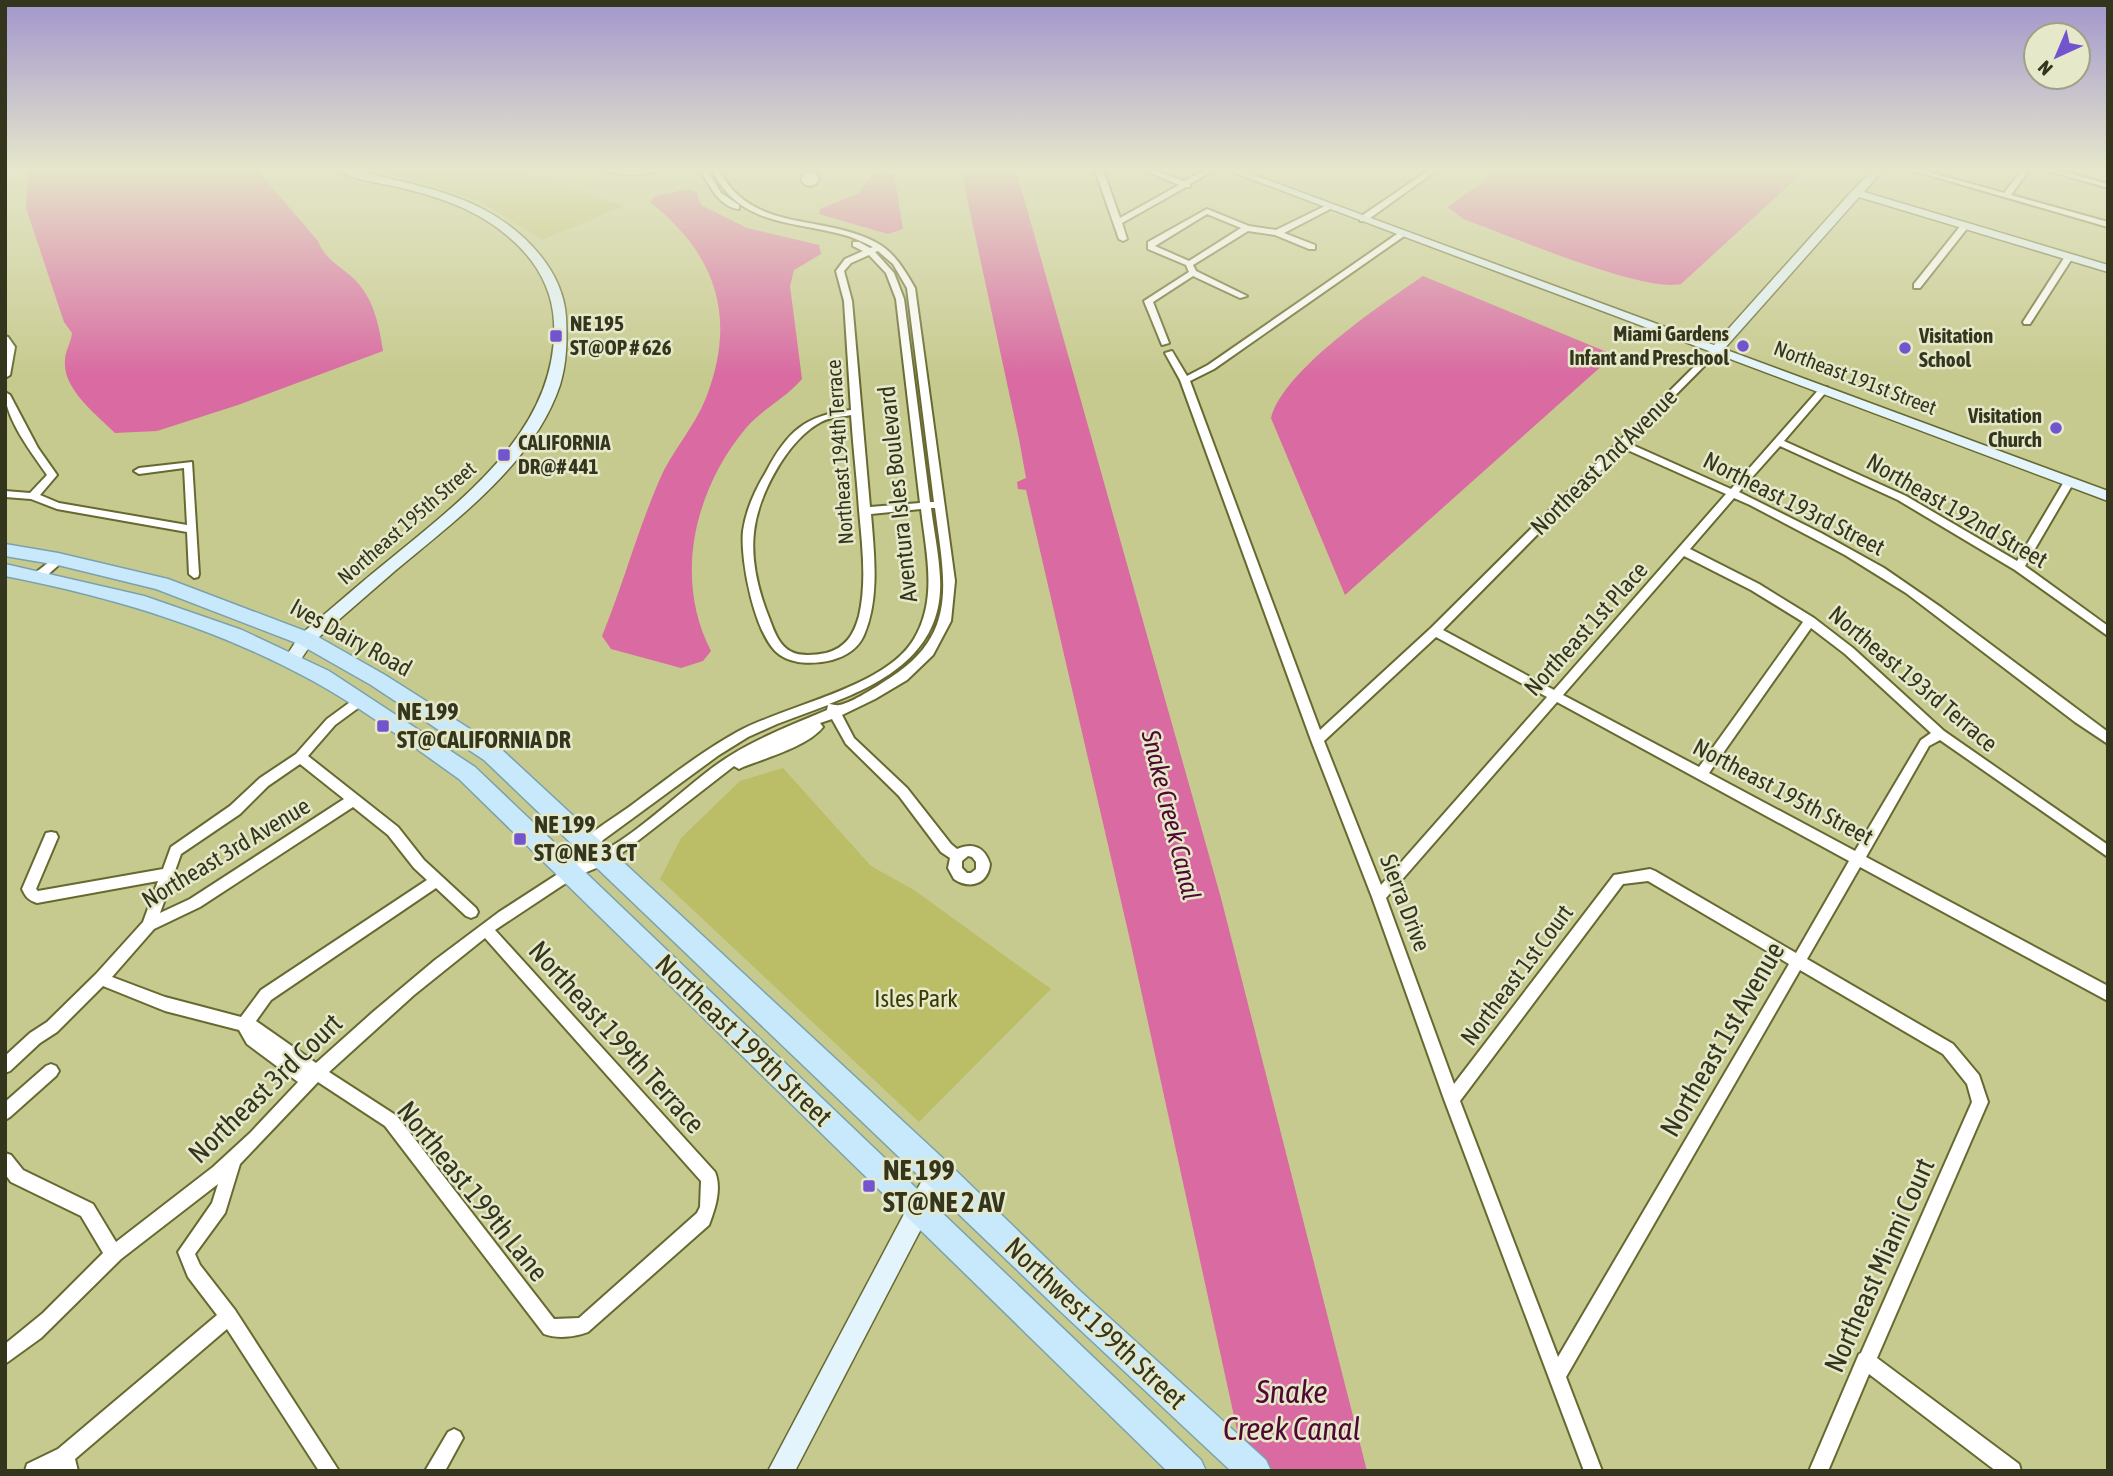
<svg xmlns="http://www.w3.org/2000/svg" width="2113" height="1476" font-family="'Asap Condensed',sans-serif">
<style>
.green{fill:#bbbe67}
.water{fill:#d96aa2}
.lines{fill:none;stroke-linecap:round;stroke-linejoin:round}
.street-casing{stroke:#676930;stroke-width:4}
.secondary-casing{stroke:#676930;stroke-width:3}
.primary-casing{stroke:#7ca1ab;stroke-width:3}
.street{fill:#fff;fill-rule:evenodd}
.secondary{fill:#e3f4fd;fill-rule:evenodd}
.primary{fill:#c7e9fb;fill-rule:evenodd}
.poi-dot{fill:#7254ce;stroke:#e6e8ca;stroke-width:2.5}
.labels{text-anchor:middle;stroke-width:5;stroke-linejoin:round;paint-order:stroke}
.far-poi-label{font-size:21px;font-weight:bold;fill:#34351d;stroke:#e6e8ca;text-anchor:start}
.far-street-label{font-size:21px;fill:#34351d;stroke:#e6e8ca}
.street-label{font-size:24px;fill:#34351d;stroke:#e6e8ca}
.poi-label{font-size:24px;font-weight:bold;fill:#34351d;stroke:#e6e8ca;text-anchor:start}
.park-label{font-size:24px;fill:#3b3c03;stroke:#e6e8ca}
.water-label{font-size:26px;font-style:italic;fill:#4f0832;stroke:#e6e8ca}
.near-street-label{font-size:28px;fill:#34351d;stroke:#e6e8ca}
.near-poi-label{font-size:28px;font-weight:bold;fill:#34351d;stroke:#e6e8ca;text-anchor:start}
.near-water-label{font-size:32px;font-style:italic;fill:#4f0832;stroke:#e6e8ca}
</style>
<rect width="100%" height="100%" fill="#c7ca8e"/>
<g class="green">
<path d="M364,170H515L624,206L542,240L479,201L414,180Z"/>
<path d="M783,768L871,866L914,890L1051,989L919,1122L660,879L681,838L740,781Z"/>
</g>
<g class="water">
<path d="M28,170H257L318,241C324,258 338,265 351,276C373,295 379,324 383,351L238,405L157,431L115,433C97,415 62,389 65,360C65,351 71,343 72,333L64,322L26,208Z"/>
<path d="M961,170H1016L1221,898L1367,1471H1246L1130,940L1026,490L1018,489L1017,482L1026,478L1019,439Z"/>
<path d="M1499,170H1800L1797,178L1681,284C1642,293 1506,234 1463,219L1448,207Z"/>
<path d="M880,172L893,173L895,180L903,229L888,234L819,214L820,209L859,193L873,174Z"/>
<path d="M688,189L696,192L701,205L747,228L819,245L821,254L794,270L790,286L802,379C786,398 762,409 746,428C695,489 673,577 711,651L703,661L681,668L611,649L602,636C623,585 637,532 659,481C671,452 694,428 706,398C737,318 717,255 650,202L655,196Z"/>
<path d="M1423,276L1614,355L1345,595L1271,418C1283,370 1382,304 1423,276Z"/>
</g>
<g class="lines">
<g class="street-casing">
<g id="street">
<path d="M603,170H658C644,176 617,176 603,170Z"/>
<path d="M701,170H707L721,193L739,205V209C720,208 708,184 701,170Z"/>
<path d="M712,170H719C752,234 823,213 877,243C895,253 905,271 915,288L955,581L951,621L933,655L907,680L875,699L842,715L854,738L907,788L951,844L957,849C973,842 985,847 990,864C988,884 970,890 954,879L948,868L950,858L941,852L899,796L846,744L832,719L820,723L823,727C808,746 766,758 743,767L739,769L734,766L626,850L601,866L575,877L495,930L715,1172C722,1189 715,1209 709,1225L588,1332C576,1337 556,1339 544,1334L385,1126L318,1082L240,1164L225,1213L195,1254L200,1265L235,1310L339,1471H319L227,1329L75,1459L78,1471H60L59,1469L55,1471H25L27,1464L58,1449L217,1315L188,1277L178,1252L212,1203L218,1184L121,1259L41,1338L5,1364V1344L43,1313L103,1253L81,1216L11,1182L5,1174V1153L11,1155L23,1170L93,1204L116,1242L213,1167L250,1133L298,1082L247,1044L239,1030L165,1011L103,986L57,1032L40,1043L10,1071L5,1073V1056L30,1033L47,1022L96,974L143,922L158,881L37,903C28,900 26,897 22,889L46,833L51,832L56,833L58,837L36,889L38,891L163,869L171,847L230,806L260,778L296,754L327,719L357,697H365L367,700L365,703L335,725L308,756L398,827L424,860L476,908L478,912L476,916L471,918L466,916L436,888L271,1000L256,1021L316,1063L373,1012L435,960L499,912L567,868L579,847L593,832C609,820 626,810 641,798C672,775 703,751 737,732C786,705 885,688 914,639C938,599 926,553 921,509L871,514C874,552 880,598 864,635C858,649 846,656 832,660C816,664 795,665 780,655C755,638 740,560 743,531C746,510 755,490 766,472C787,432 805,415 851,410L844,301L836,271L845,259L863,251L853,246V242H859L870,248L873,247C865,243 857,239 848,236C795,220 741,228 712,170ZM878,251L893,264L907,288L934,502H930L904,299L894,273L875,252ZM869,255L886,273L896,299L920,503L870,507L852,301L844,271L851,263ZM851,415C853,447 857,479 859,510C862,544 867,582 859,616C854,634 846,648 826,653C815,655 800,657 790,651C776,643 772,624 766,610C757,585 751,558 754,532C758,495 787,440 821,422C830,417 841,417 851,415ZM931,508H935C945,585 960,637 882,683C873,689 849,704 839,705C836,706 833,704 829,704C888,682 944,649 940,578C939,555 934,531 931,508ZM828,705L827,710C787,727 747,742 712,768C671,799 633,839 586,860L603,840L719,755L748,737L777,724ZM300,764L344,799L190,899L160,913L181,854L240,814L268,786ZM353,807L388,835L414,868L427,880L261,990L241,1017L165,997L112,977L154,929L200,907ZM968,856L972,857L976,862V869L971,873H967L962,868V861ZM485,938L701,1181L700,1207L697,1213L579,1318L554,1319L397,1116L329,1072L414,995Z"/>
<path d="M1095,170H1103L1120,218L1179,185L1144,170H1153L1184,181L1205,170H1214L1190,184V187H1186L1122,223L1127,239L1123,241L1119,239Z"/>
<path d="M1429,170H1437L1366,221H1360V217Z"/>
<path d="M1911,170H1921L2004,193L2022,170H2029L2011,195L2108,222V227Z"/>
<path d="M2046,170H2057L2108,184V188Z"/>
<path d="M810,172L816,174L819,179L816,184L810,186L804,184L801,179L804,174Z"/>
<path d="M1327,205L1334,207L1284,233L1315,245V249H1309L1275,235L1248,231L1193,265L1196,271L1247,296L1240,298L1193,276L1153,302L1169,343L1162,345L1144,301L1189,272L1186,265L1148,249V242L1207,209L1249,226L1276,230ZM1207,214L1241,228L1189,261L1155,246Z"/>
<path d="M1962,224L1969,226L1920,288H1914V284Z"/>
<path d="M1400,232L1407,234L1214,369L1190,381L1320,730L1431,628L1714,347L1721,349L1628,443L1731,489L1821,387H1827V391L1784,441L1906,496L2017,561L2065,480H2073L2074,482L2025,566L2108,626V636L2015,570L1898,500L1780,446L1739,492L1821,533L1884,568L1942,608L2108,732V744L2075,722L1906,593L1845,555L1750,505L1734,498L1690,549L1759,584L1814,618L1853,648L1944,731L2108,845V857L1940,740L1929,746L1866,857L2108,986V1001L1860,867L1807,959L1953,1044L1979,1075L1988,1102L1877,1358L2019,1464L2021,1471H1996L1869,1374L1828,1471H1809L1859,1354L1861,1353L1972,1102L1967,1084L1943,1054L1800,970L1566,1377L1602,1471H1584L1444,1099L1372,897L1311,740L1180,380L1165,353L1172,351L1187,376L1208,365ZM1623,448L1726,494L1554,690L1443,630ZM1684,556L1751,590L1803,622L1699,767L1563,695ZM1811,628L1845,654L1931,733L1921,740L1855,851L1709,773ZM1436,637L1547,697L1381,885L1324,741ZM1557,702L1849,861L1796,953L1655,871L1650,869L1614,875L1454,1084L1386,898ZM1648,881L1789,964L1558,1357L1460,1101L1623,884Z"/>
<path d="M2066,255L2073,257L2030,324H2024L2023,322Z"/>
<path d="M5,336L8,337L15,347L10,375L5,378Z"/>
<path d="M5,392L10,395L38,448L57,475L40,495L59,503L187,525L184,468L139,474L134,471L139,468L192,462L199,574L198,577L194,578L189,574L187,532L57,509L31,499L5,497V491L30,493L47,475C32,453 5,419 5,392Z"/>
<path d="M58,555L62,556L63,559L62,562L43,579H35L34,576L35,573Z"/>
<path d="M51,1064L56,1066L59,1071L56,1076L10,1117L5,1120V1102L46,1066Z"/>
<path d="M454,1429L460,1432L463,1438L445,1471H425L448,1432Z"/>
</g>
</g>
<g class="secondary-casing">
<g id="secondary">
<path d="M338,170H354C397,181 441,188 481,208C522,229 563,269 566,317C567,340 567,362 560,385C534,463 457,519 396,570C368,594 340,619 312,643L297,665L291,667L283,661L300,635C330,610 359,584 389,560C463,499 559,428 554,322C552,285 533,256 504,233C472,207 433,195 393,186C376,182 351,180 338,170Z"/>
<path d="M1227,170H1241L1714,345L1852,191L1873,170H1883L1864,192L2108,265V272L1859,197L1724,349L2108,491V501Z"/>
<path d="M938,1162L946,1165L949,1173L946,1181L795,1471H768L930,1165Z"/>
</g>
</g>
<g class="primary-casing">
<g id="primary">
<path d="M5,544L58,553L168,579L313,634L385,675L500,748L948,1163L1079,1290L1266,1460L1271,1471H1231L1059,1310L484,760L371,685L299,644L156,589L58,565L5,556Z"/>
<path d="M5,564L144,596L242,630L329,671L475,767L1201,1460L1206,1471H1167L459,779C411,745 364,709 313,681C216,628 113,597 5,576Z"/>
</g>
</g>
<use href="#street" class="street"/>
<use href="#secondary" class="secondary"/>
<use href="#primary" class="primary"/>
</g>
<linearGradient id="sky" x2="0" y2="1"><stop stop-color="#a296cc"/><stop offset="0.45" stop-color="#e6e7cc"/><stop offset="1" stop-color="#e6e7cc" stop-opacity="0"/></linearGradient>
<rect width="2113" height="376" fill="url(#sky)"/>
<g class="poi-dot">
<rect x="549" y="329" width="14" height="14" rx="3.5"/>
<circle cx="1743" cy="346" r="7"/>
<circle cx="1905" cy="348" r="7"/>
<circle cx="2056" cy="428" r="7"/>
<rect x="497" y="448" width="14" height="14" rx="3.5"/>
<rect x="376" y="719" width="14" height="14" rx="3.5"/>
<rect x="513" y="832" width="14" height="14" rx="3.5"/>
<rect x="862" y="1179" width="14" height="14" rx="3.5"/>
</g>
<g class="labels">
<g class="far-poi-label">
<text x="570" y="331">NE 195<tspan x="570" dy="24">ST@OP # 626</tspan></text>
<text x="1729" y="341" text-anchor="end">Miami Gardens<tspan x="1729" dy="24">Infant and Preschool</tspan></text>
<text x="1919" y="343">Visitation<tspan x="1919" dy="24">School</tspan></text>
<text x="2042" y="423" text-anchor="end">Visitation<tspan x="2042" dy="24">Church</tspan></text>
<text x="518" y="450">CALIFORNIA<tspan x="518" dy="24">DR@# 441</tspan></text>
</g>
<g class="far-street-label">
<text transform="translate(1855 378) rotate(21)" y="7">Northeast 191st Street</text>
<text transform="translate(840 452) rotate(-94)" y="7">Northeast 194th Terrace</text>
<text transform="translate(407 523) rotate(-41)" y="7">Northeast 195th Street</text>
</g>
<g class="street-label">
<text transform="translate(1604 462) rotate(-45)" y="8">Northeast 2nd Avenue</text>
<text transform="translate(898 494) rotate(-96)" y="8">Aventura Isles Boulevard</text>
<text transform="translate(1794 504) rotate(27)" y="8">Northeast 193rd Street</text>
<text transform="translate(1957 511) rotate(30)" y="8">Northeast 192nd Street</text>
<text transform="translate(1586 629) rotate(-48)" y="8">Northeast 1st Place</text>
<text transform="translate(351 638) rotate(29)" y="8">Ives Dairy Road</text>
<text transform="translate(1913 679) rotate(40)" y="8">Northeast 193rd Terrace</text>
<text transform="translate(1783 792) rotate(28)" y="8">Northeast 195th Street</text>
<text transform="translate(226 853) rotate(-31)" y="8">Northeast 3rd Avenue</text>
<text transform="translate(1405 903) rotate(69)" y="8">Sierra Drive</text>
<text transform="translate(1517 975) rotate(-53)" y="8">Northeast 1st Court</text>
</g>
<g class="poi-label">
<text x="397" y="720">NE 199<tspan x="397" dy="28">ST@CALIFORNIA DR</tspan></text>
<text x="534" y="833">NE 199<tspan x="534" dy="28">ST@NE 3 CT</tspan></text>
</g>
<g class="park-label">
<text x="916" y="1007">Isles Park</text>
</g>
<g class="water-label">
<text transform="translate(1171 815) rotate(76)" y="9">Snake Creek Canal</text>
</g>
<g class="near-street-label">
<text transform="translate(617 1037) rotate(48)" y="10">Northeast 199th Terrace</text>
<text transform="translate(1722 1039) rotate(-60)" y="10">Northeast 1st Avenue</text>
<text transform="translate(744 1040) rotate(44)" y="10">Northeast 199th Street</text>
<text transform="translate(265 1088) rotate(-44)" y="10">Northeast 3rd Court</text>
<text transform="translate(473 1191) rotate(51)" y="10">Northeast 199th Lane</text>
<text transform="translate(1879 1265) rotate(-66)" y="10">Northeast Miami Court</text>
<text transform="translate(1096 1323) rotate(43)" y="10">Northwest 199th Street</text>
</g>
<g class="near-poi-label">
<text x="883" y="1180">NE 199<tspan x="883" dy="32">ST@NE 2 AV</tspan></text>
</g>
<g class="near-water-label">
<text x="1292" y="1403">Snake<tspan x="1292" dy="37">Creek Canal</tspan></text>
</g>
</g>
<rect width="2113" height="1476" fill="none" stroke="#34351d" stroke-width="14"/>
<g transform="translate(2057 56) rotate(224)"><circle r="33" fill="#e6e8ca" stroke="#9fa085" stroke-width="2"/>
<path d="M0-5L12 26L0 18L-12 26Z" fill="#7254ce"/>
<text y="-10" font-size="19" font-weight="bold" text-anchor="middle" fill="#34351d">N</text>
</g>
</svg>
